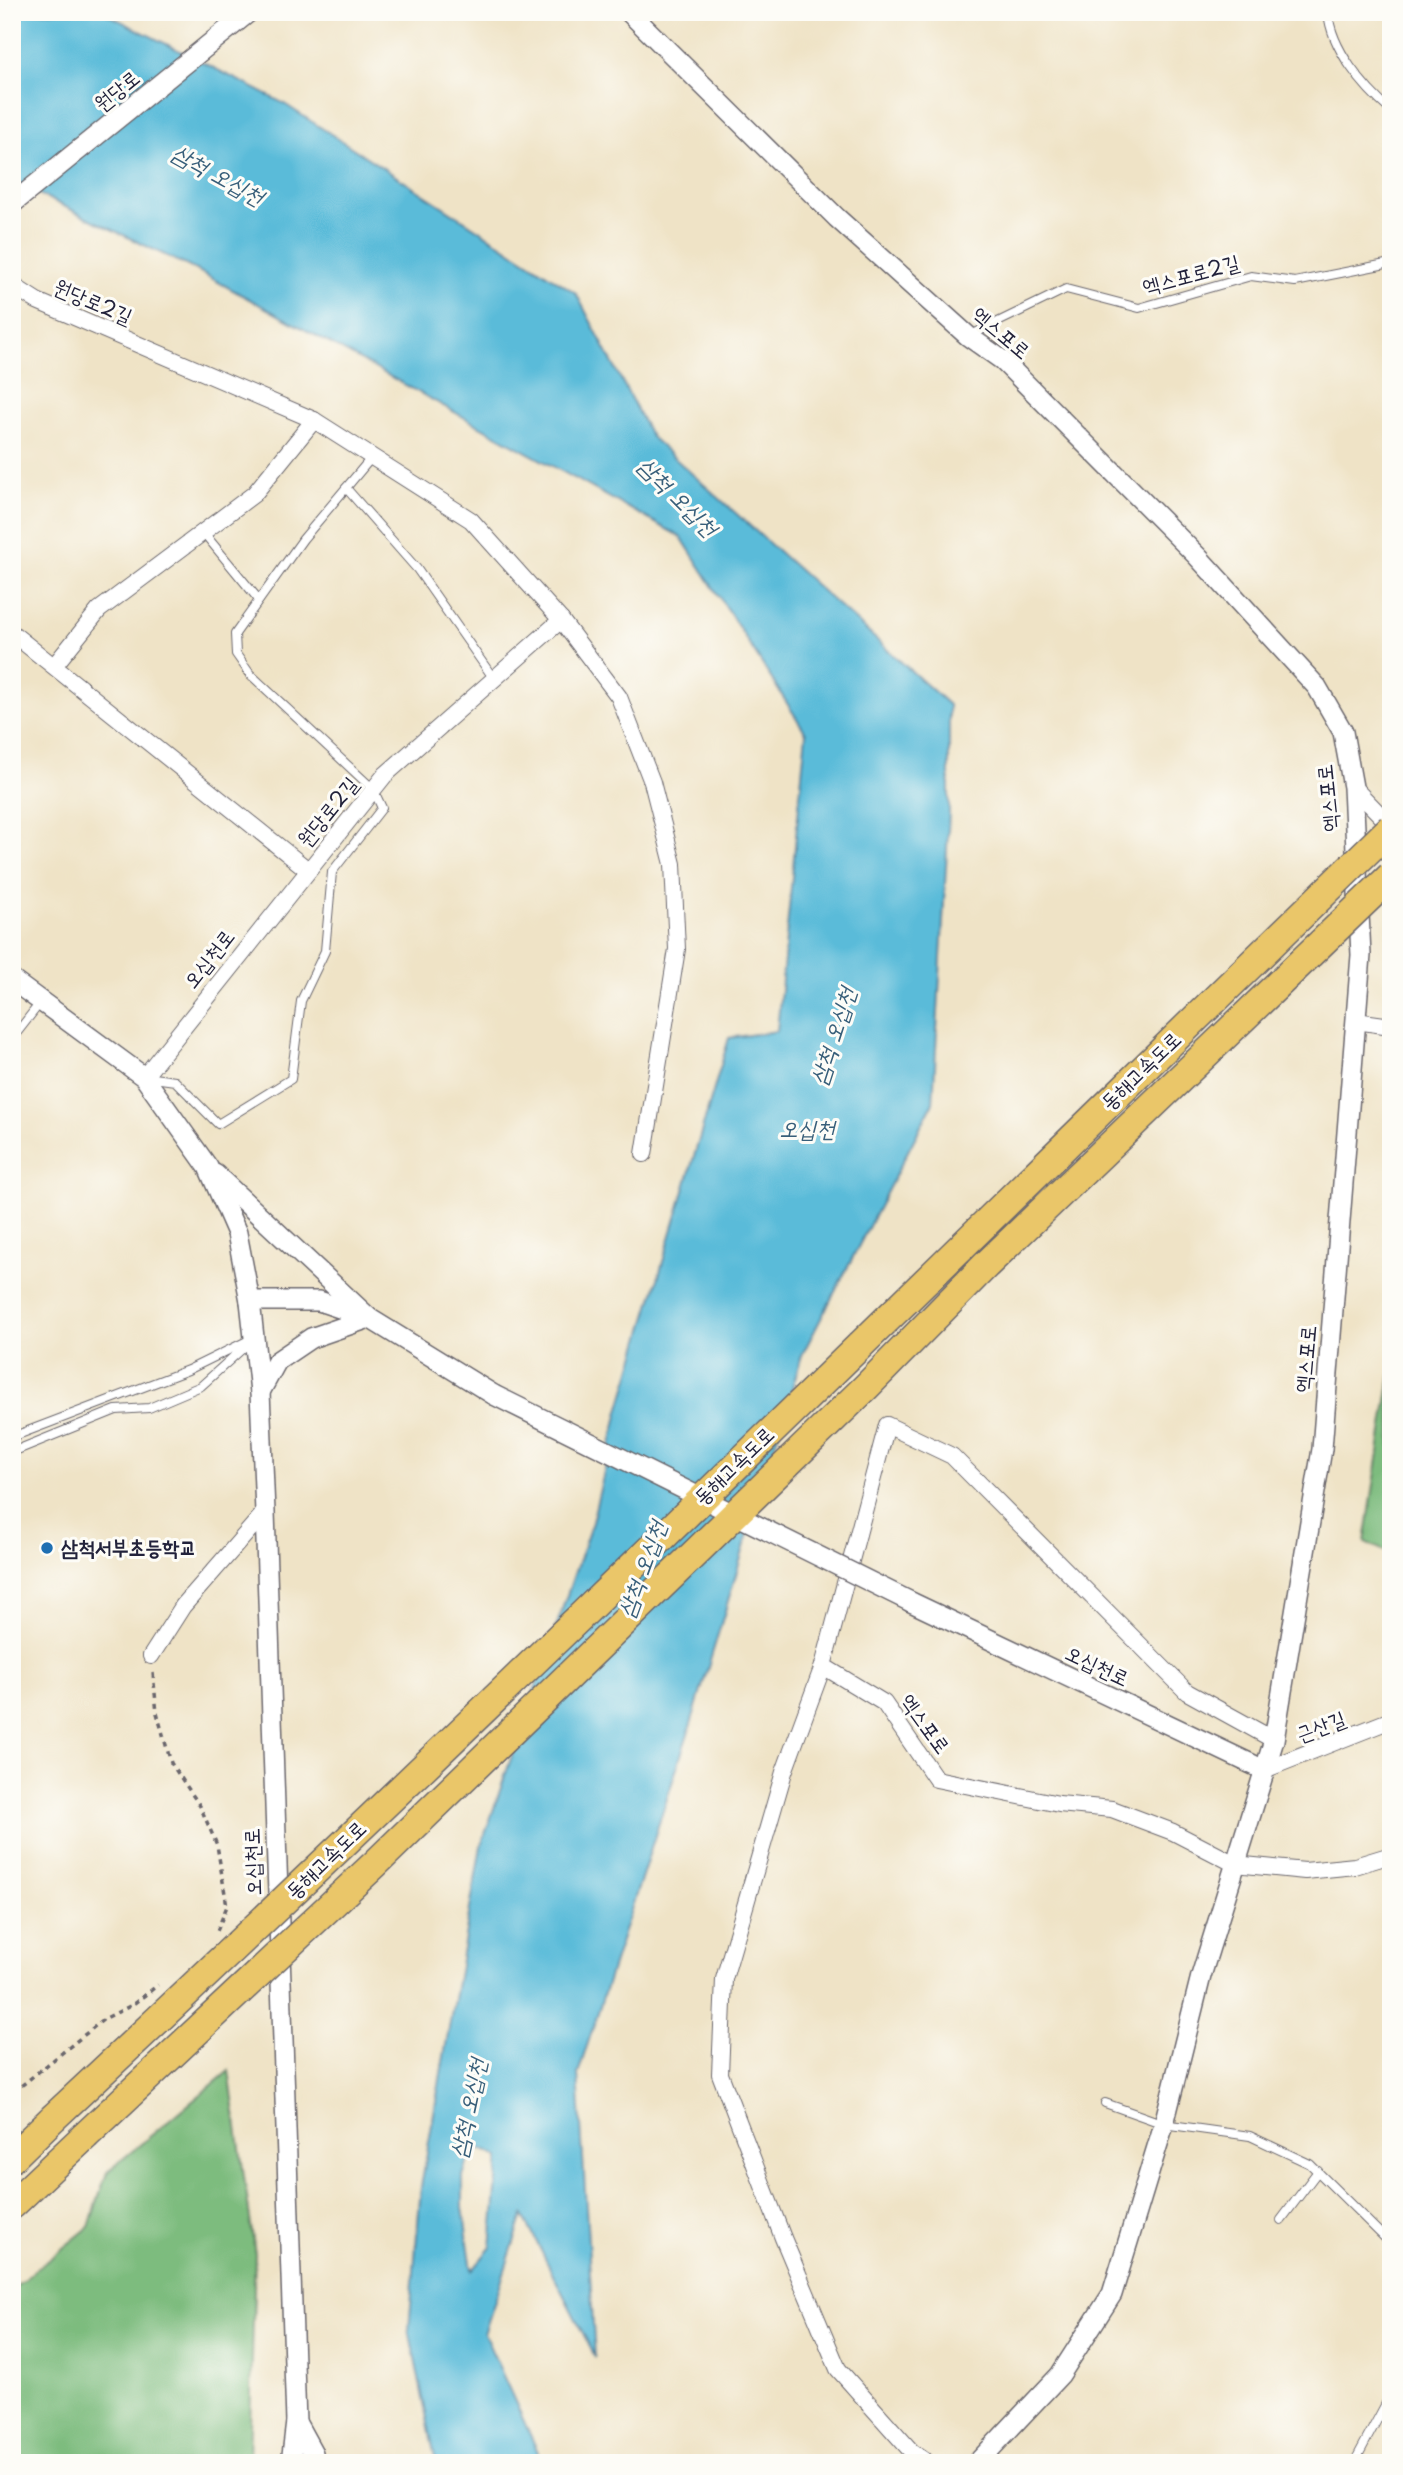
<svg xmlns="http://www.w3.org/2000/svg" width="1403" height="2475" font-family="'Playpen Sans','Poor Story',sans-serif">
<style>
.forest{fill:#7dbc7e;stroke:#506f5c;stroke-width:2}
.water{fill:#5abbd9;stroke:#3e6e8a;stroke-width:2;fill-rule:evenodd}
.lines{fill:none;stroke-linecap:round;stroke-linejoin:round}
.service-casing{stroke:#6a666c;stroke-width:10}
.minor-casing{stroke:#6a666c;stroke-width:18}
.tertiary-casing{stroke:#6a666c;stroke-width:22}
.motorway-casing{stroke:#6a666c;stroke-width:31}
.path{stroke:#6a666c;stroke-width:3.5;stroke-dasharray:5 5;stroke-linecap:butt}
.service{stroke:#fff;stroke-width:8}
.minor{stroke:#fff;stroke-width:16}
.tertiary{stroke:#fff;stroke-width:19}
.motorway{stroke:#eac669;stroke-width:28}
.tertiary-bridge-casing{stroke:#6a666c;stroke-width:22;stroke-linecap:butt}
.motorway-bridge-casing{stroke:#6a666c;stroke-width:31;stroke-linecap:butt}
.tertiary-bridge{stroke:#fff;stroke-width:19}
.motorway-bridge{stroke:#eac669;stroke-width:28}
.poi-dot{fill:#1f6fb2;stroke:#fdfcf7;stroke-width:2.5}
.labels{text-anchor:middle;stroke-width:6;stroke-linejoin:round;paint-order:stroke}
.street-label{font-size:21px;fill:#22223b;stroke:#fdfcf7}
.poi-label{font-size:21px;font-weight:bold;fill:#22223b;stroke:#fdfcf7;text-anchor:start}
.water-label{font-size:23px;font-style:italic;fill:#385f7a;stroke:#fdfcf7}
</style>
<rect width="100%" height="100%" fill="#fdfcf7"/>
<filter id="ink" filterUnits="userSpaceOnUse"><feTurbulence type="fractalNoise" baseFrequency=".0143" numOctaves="2"/><feDisplacementMap in="SourceGraphic" scale="14" xChannelSelector="R" yChannelSelector="G"/><feConvolveMatrix kernelMatrix="1 2 1 2 8 2 1 2 1" color-interpolation-filters="sRGB"/></filter>
<filter id="wash" filterUnits="userSpaceOnUse"><feTurbulence type="fractalNoise" baseFrequency=".00686" numOctaves="4" result="noise"/><feDisplacementMap in="SourceGraphic" scale="28" xChannelSelector="R" yChannelSelector="G"/><feGaussianBlur stdDeviation="1.57" result="paint"/><feColorMatrix in="noise" values="0 0 0 0 0 0 0 0 0 0 0 0 0 0 0 0 0 1.4 0 .05"/><feComposite in="paint" operator="in"/></filter>
<g filter="url(#wash)">
<rect width="100%" height="100%" fill="#efe3c6"/>
<g class="forest">
<path d="M1391,1375V1554L1365,1542Z"/>
<path d="M229,2071L255,2253L249,2463H12V2289L89,2227L107,2172Z"/>
</g>
<path class="water" d="M12,12H103L283,103L576,293L651,437L949,705V812L933,1103L802,1355L691,1724L578,2074L595,2357L523,2215L484,2334L543,2463H436L409,2329L421,2187L481,1846L592,1522L619,1411L729,1038L777,1031L806,733L681,537L202,273L12,181ZM473,2145L499,2157L491,2247L472,2270L463,2207V2176Z"/>
</g>
<g filter="url(#ink)">
<g class="lines">
<g class="service-casing">
<g id="service">
<path d="M1328,12C1331,49 1364,88 1391,111"/>
<path d="M971,335L1066,289L1139,308L1251,276L1295,282L1391,263"/>
<path d="M346,488L417,569L494,679"/>
<path d="M203,532L259,600"/>
<path d="M12,1039L40,1003"/>
<path d="M146,1077L175,1081L218,1124L291,1079L301,1001L325,951L332,872L382,808L373,789L250,674L236,654L235,634L303,539L372,457"/>
<path d="M12,1437L188,1370L245,1342"/>
<path d="M12,1452L116,1410L149,1408L201,1386L252,1340"/>
<path d="M1105,2103L1164,2124L1250,2136L1310,2164L1391,2244"/>
<path d="M1281,2220L1318,2171"/>
<path d="M1354,2463L1391,2394"/>
</g>
</g>
<g class="minor-casing">
<g id="minor">
<path d="M12,285L37,301L314,420L471,520L561,620L619,697L652,782L673,864L677,949L644,1154"/>
<path d="M12,633L308,870"/>
<path d="M54,666L99,610L254,494L314,420"/>
<path d="M1353,787L1391,826"/>
<path d="M1356,1021L1391,1026"/>
<path d="M144,1077L385,775L561,620"/>
<path d="M151,1656L183,1606L265,1512"/>
<path d="M823,1666L884,1703L936,1779L1059,1804L1112,1809L1173,1832L1235,1864L1305,1871L1355,1866L1391,1855"/>
<path d="M1264,1770L1391,1720"/>
<path d="M928,2463L912,2452L838,2369L783,2238L720,2074L724,1979L784,1772L823,1666L887,1425L952,1456L1187,1692L1274,1740"/>
</g>
</g>
<g class="tertiary-casing">
<g id="tertiary">
<path d="M629,12L837,218L968,336L1002,360L1197,556L1317,687L1343,732L1353,787L1361,955L1322,1449L1274,1740L1201,1976L1164,2124L1112,2294L1060,2375L977,2463"/>
<path d="M12,204L249,12"/>
<path d="M12,980L144,1077L208,1167L237,1233L250,1301L260,1392L265,1512L296,2422L291,2463"/>
<path d="M215,1174L369,1318L311,1338L277,1361L260,1392"/>
<path d="M250,1301H319L369,1318L494,1395"/>
<path d="M911,1602L1264,1770"/>
<path d="M296,2422L313,2453L314,2463"/>
</g>
</g>
<g class="motorway-casing">
<g id="motorway">
<path d="M12,2158L53,2118"/>
<path d="M12,2205L85,2136"/>
</g>
</g>
<g class="path">
<path d="M153,1673L157,1713L171,1763L200,1806L217,1845L227,1906L217,1931"/>
<path d="M12,2089L21,2086L104,2019L132,2005L158,1985"/>
</g>
<use href="#service" class="service"/>
<use href="#minor" class="minor"/>
<use href="#tertiary" class="tertiary"/>
<use href="#motorway" class="motorway"/>
<g class="tertiary-bridge-casing">
<path id="tertiary-bridge" d="M494,1395L911,1602"/>
</g>
<g class="motorway-bridge-casing">
<g id="motorway-bridge">
<path d="M53,2118C506,1695 947,1260 1391,828"/>
<path d="M85,2136L375,1864L866,1387L986,1265L1391,876"/>
</g>
</g>
<use href="#tertiary-bridge" class="tertiary-bridge"/>
<use href="#motorway-bridge" class="motorway-bridge"/>
</g>
</g>
<circle class="poi-dot" cx="47" cy="1548" r="7"/>
<g class="labels">
<g class="street-label">
<text transform="translate(117 91) rotate(-39)" y="7">원당로</text>
<text transform="translate(1191 275) rotate(-15)" y="7">엑스포로2길</text>
<text transform="translate(93 302) rotate(23)" y="7">원당로2길</text>
<text transform="translate(1001 333) rotate(40)" y="7">엑스포로</text>
<text transform="translate(1328 798) rotate(-96)" y="7">엑스포로</text>
<text transform="translate(328 812) rotate(-51)" y="7">원당로2길</text>
<text transform="translate(209 959) rotate(-52)" y="7">오십천로</text>
<text transform="translate(1141 1071) rotate(-44)" y="7">동해고속도로</text>
<text transform="translate(1306 1359) rotate(-85)" y="7">엑스포로</text>
<text transform="translate(734 1466) rotate(-44)" y="7">동해고속도로</text>
<text transform="translate(1097 1666) rotate(25)" y="7">오십천로</text>
<text transform="translate(925 1724) rotate(54)" y="7">엑스포로</text>
<text transform="translate(1321 1727) rotate(-21)" y="7">근산길</text>
<text transform="translate(326 1860) rotate(-44)" y="7">동해고속도로</text>
<text transform="translate(253 1862) rotate(-92)" y="7">오십천로</text>
</g>
<g class="poi-label">
<text x="61" y="1555">삼척서부초등학교</text>
</g>
<g class="water-label">
<text transform="translate(218 175) rotate(29)" y="8">삼척 오십천</text>
<text transform="translate(678 497) rotate(45)" y="8">삼척 오십천</text>
<text transform="translate(833 1036) rotate(-72)" y="8">삼척 오십천</text>
<text x="807" y="1137">오십천</text>
<text transform="translate(642 1569) rotate(-70)" y="8">삼척 오십천</text>
<text transform="translate(468 2108) rotate(-78)" y="8">삼척 오십천</text>
</g>
</g>
<rect width="1403" height="2475" fill="none" stroke="#fdfcf7" stroke-width="42"/>
</svg>
